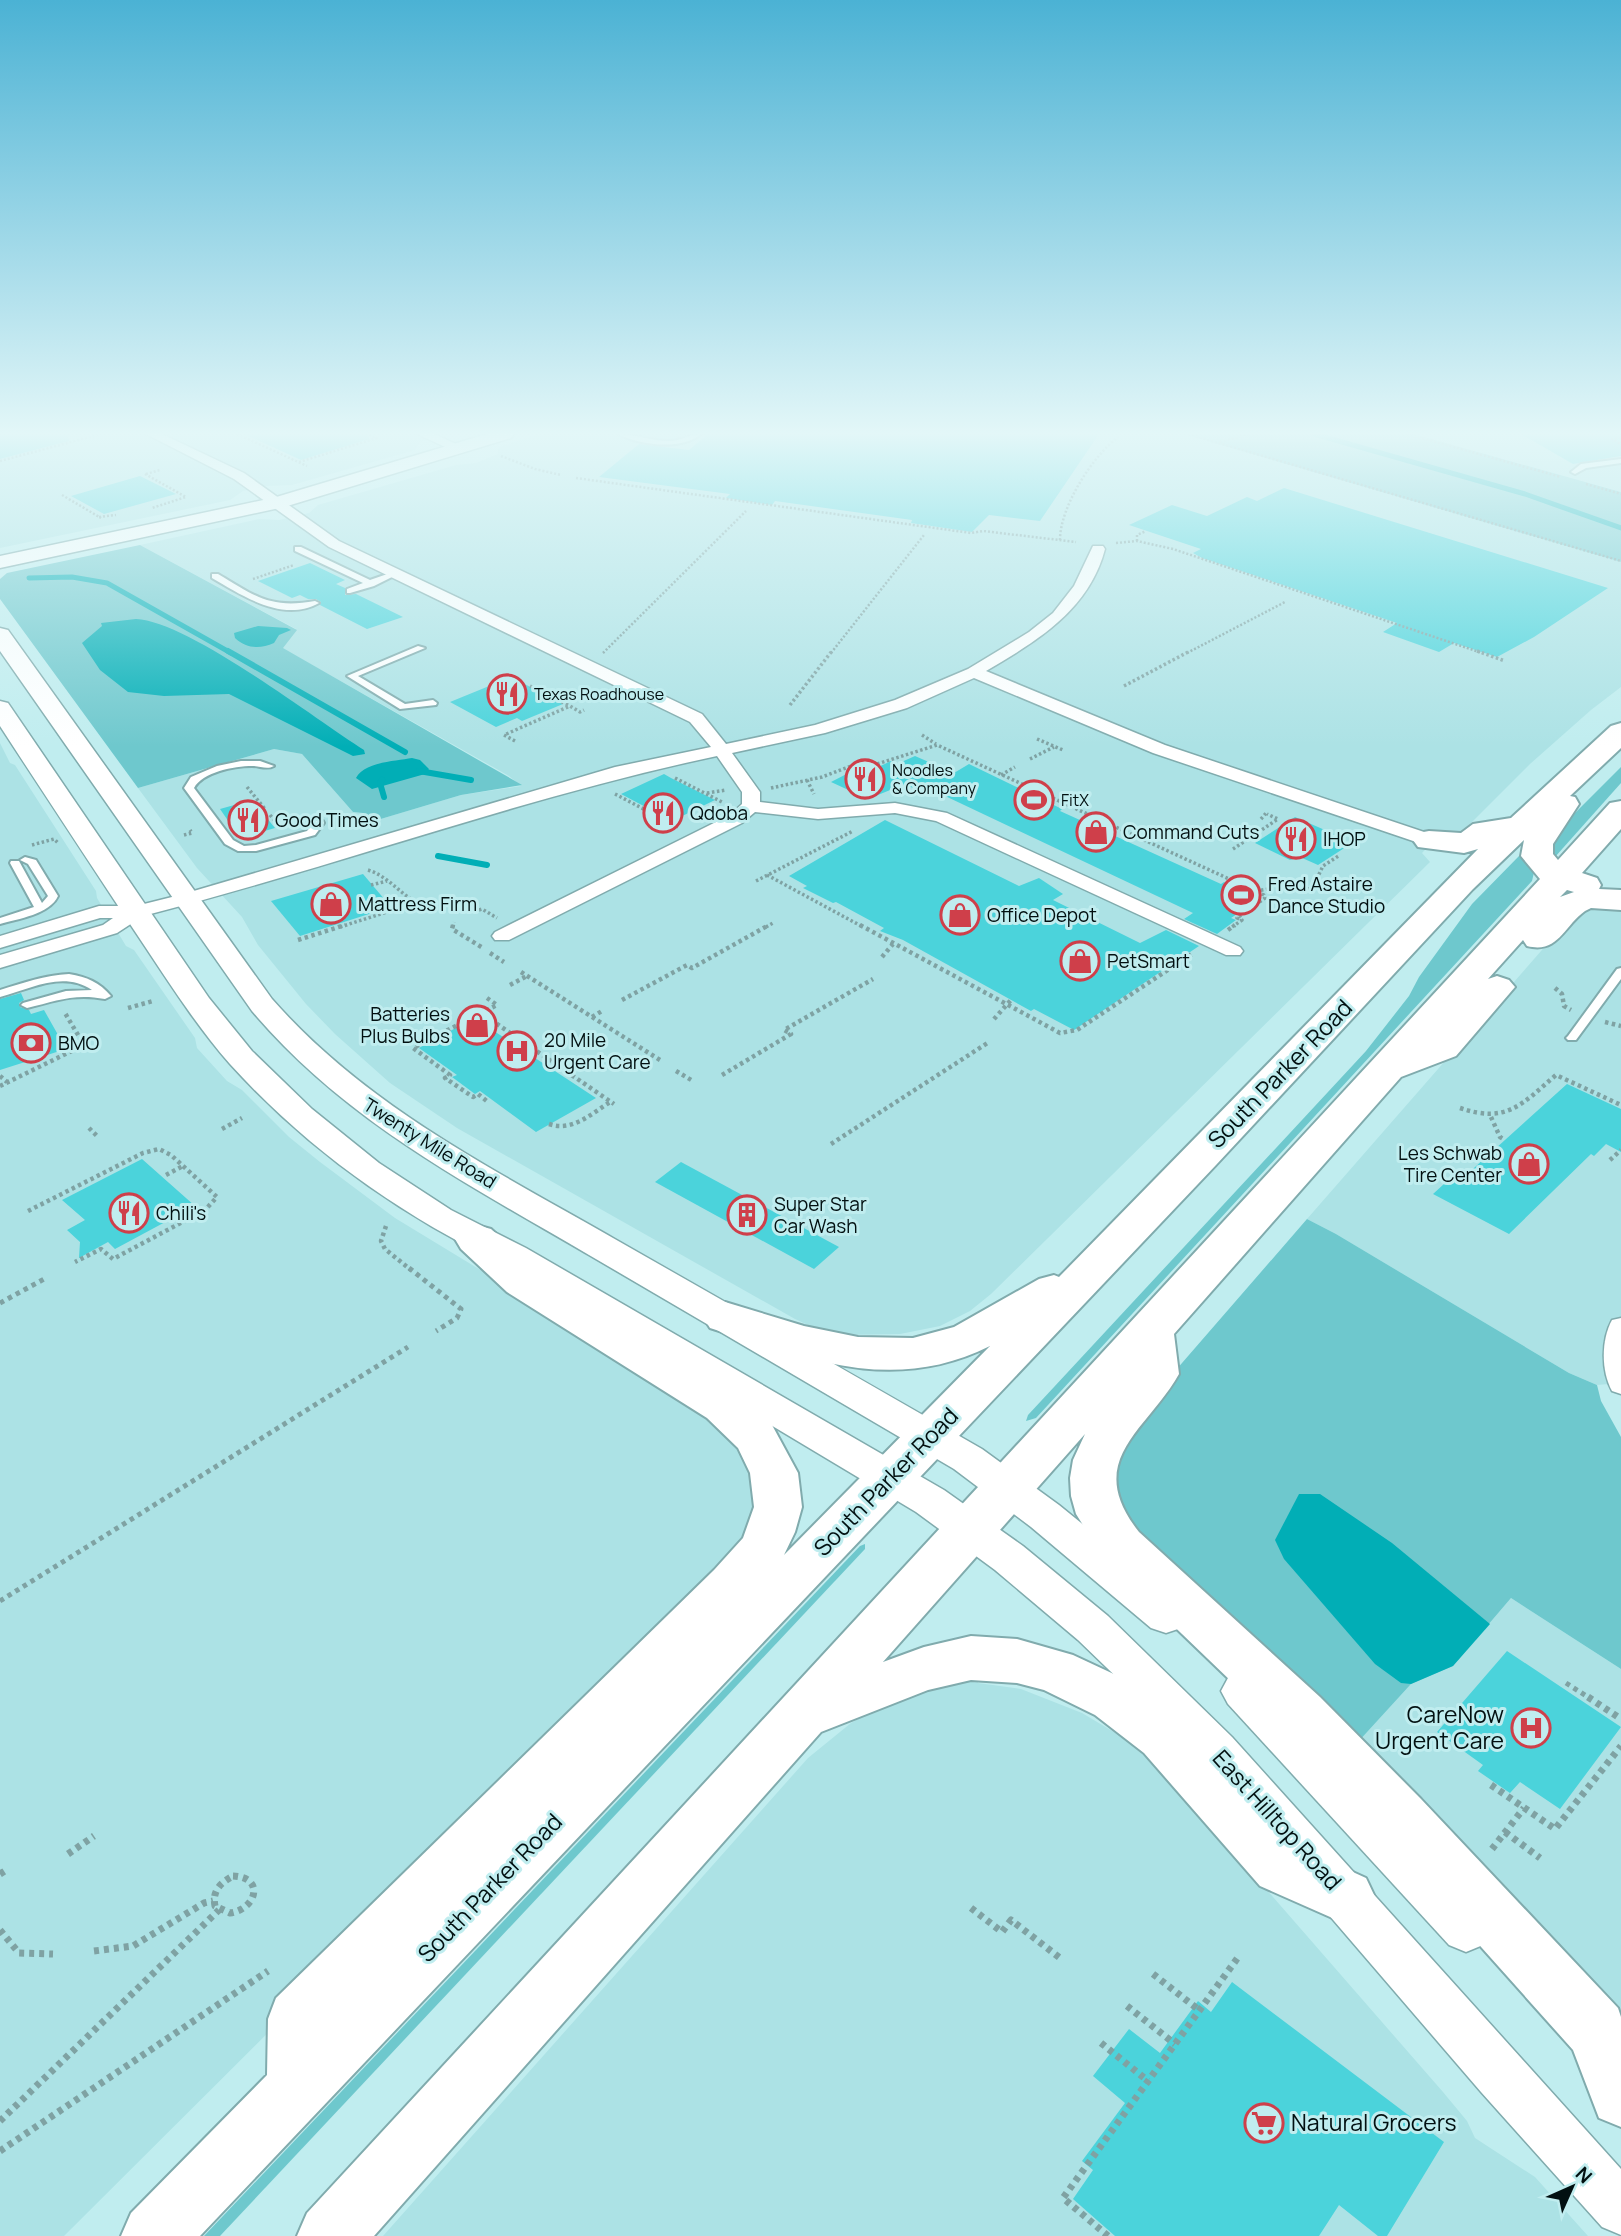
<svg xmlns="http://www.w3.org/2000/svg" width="1621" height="2236" font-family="Manrope,sans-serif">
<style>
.built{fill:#ace2e5}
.green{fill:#6ec8cd}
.water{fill:#01aeb6}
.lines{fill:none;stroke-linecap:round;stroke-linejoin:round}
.stream-far1{stroke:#01aeb6;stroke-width:5}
.stream{stroke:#01aeb6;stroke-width:6}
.building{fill:#4bd3db}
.lane-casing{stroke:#80abad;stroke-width:4}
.street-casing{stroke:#80abad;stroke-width:3}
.secondary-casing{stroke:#80abad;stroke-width:3}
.highway-casing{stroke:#80abad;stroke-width:4}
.path-far4{stroke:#7fa2a3;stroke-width:2.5;stroke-dasharray:2 2;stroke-linecap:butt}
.path-far3{stroke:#7fa2a3;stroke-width:3.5;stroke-dasharray:2.5 2.5;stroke-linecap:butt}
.path-far2{stroke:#7fa2a3;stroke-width:4.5;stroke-dasharray:3.5 3.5;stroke-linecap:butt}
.path-far1{stroke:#7fa2a3;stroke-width:5;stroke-dasharray:4.5 4.5;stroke-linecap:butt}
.path{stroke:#7fa2a3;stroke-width:7;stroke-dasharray:5 5;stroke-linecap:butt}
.lane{fill:#fff;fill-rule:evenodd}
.street{fill:#fff;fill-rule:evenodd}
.secondary{fill:#fff;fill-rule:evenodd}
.highway{fill:#fff;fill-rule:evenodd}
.labels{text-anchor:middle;stroke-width:6;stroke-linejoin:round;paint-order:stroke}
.far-poi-label{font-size:16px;fill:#021011;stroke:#c0edef;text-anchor:start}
.poi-label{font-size:19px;fill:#021011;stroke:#c0edef;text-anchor:start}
.street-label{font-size:19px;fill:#021011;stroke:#c0edef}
.near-street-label{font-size:23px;fill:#021011;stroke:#c0edef}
.near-poi-label{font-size:23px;fill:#021011;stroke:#c0edef;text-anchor:end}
</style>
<rect width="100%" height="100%" fill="#c0edef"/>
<g class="built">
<path d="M0,434H467H447L420,442L415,450L292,485L266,486L243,491L230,500L0,548Z"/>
<path d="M540,434H1184L1621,562V687L1591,710L1530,764L1461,833L1442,832L1422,853L1430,862L991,1294L970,1311L940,1326L900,1334L838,1335L821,1331L795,1319L457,1128L390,1083L335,1034L306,1004L258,945L242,917L197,868L138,788L274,749L302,754L353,812L363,813L374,821L461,795L521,786L509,776L282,648L296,629L140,545L259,519L279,520L309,513L318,505L456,465L476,463L498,454V449L502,446Z"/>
<path d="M1414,434H1621V492L1611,489Z"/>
<path d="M0,743L10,763L15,765L96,891L97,898L126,946L134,950L195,1038L197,1048L227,1081L242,1090L289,1137L320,1162L395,1218L520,1294L733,1434L759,1483L751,1537L358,1943L64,2236H0Z"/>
<path d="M1621,904V1383L1597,1385L1569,1373L1336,1234L1307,1219L1576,911L1587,906Z"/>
<path d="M1511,1598L1621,1669V2027L1347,1754L1411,1684L1453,1666Z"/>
<path d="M976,1672L978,1683L1021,1689L1082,1713L1124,1738L1157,1764L1443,2092L1467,2121L1475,2138L1535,2177L1588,2236H383L808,1758L851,1723L910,1690Z"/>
</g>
<g class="green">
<path d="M1184,434H1414L1621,492V562Z"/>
<path d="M140,545L297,630L283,648L522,785L461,795L374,821L363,813L353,812L302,754L274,749L138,788L0,599V579L7,573Z"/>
<path d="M1621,767V783L1555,857L1544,845L1546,842Z"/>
<path d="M1519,856H1523L1535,868L1532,881L1036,1418L1026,1421L1028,1415L1366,1051L1409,996L1419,977L1472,904Z"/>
<path d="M1307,1219L1336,1234L1569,1373L1597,1385L1601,1401L1621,1437V1669L1511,1598L1453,1666L1411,1684L1347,1754L1110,1507L1118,1445L1136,1416Z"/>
<path d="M865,1544V1549L220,2236H204L860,1546Z"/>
</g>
<g class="water">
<path d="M136,619C188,621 315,719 364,750L365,754L353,756L229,694L164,696L128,692L100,670L82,643L102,626L101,623Z"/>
<path d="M258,626L287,628L291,630L279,635L274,643C260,649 247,649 235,638L234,633Z"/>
<path d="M412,758L420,760L429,769L425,774L372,789L356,778C364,762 396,761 412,758Z"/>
<path d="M1299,1494H1320L1392,1543L1490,1624L1453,1666L1411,1684L1401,1683L1375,1664L1284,1559L1275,1540Z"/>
</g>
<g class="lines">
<g class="stream-far1">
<path d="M1314,434L1525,494L1621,528"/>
<path d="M29,578L72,577L107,583L231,653"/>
</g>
<g class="stream">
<path d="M228,651L405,752"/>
<path d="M419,771L471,780"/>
<path d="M382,780L380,783L384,797"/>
<path d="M438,856L487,865"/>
</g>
</g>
<g class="building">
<path d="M0,434H68L69,441L0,459Z"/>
<path d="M244,434H368L369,439L301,460Z"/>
<path d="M708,434H1099L1040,521L989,515L972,532L911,523L912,520L775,501L772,505L726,498L730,494L599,477L639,444L689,450Z"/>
<path d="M1521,434H1621V456L1573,464Z"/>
<path d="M140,476L176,494L104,514L71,496Z"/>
<path d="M1284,488L1608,588L1534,637L1497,657L1454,643L1439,652L1383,632L1397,623L1202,558L1193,553L1201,549L1129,525L1172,505L1207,516L1247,497L1257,501Z"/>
<path d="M310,563L345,580L336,584L345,588V595L356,594L403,617L367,629L320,605L321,602L316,599H308L300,595L292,598L258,581Z"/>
<path d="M511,677L563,704L522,721L517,718L496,727L450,702Z"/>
<path d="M915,756L954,773L969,764L1062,809L1060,811L1221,884L1224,882L1260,899L1231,918L1236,920L1217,934L1184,919L1193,913L924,786L917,790L905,784L868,799L831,782L864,765L874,769L891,761L897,764Z"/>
<path d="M664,774L671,778L715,800L672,821L621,794Z"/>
<path d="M252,800L275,828L240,838L220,809Z"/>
<path d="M1295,817L1334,834L1329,837L1349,845L1318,865L1300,857L1290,860L1255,843Z"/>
<path d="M885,820L1019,886L1039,878L1063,894L1053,900L1140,943L1166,930L1199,946L1074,1030L1034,1009L1031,1011L903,940L880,931L884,928L836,902L833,903L803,888L807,886L789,876Z"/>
<path d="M363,874L391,907L300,936L271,901Z"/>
<path d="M21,993L24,1000L19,1003L20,1007L29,1010L31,1014L44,1010L66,1049L0,1070V999Z"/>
<path d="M474,1018L596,1098L536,1132L480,1091L475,1094L452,1077L457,1075L419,1048Z"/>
<path d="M1567,1084L1621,1109V1152L1606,1144L1594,1156L1591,1154L1509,1234L1433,1194L1456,1173L1464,1177Z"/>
<path d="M142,1159L195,1206L115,1249L108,1242L79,1258L80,1242L67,1230L85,1220L62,1200Z"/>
<path d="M681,1162L839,1247L814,1269L655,1182Z"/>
<path d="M1507,1651L1621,1727L1560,1809L1520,1782L1510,1793L1478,1771L1483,1765L1437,1732Z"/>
<path d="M1232,1982L1444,2142L1387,2236H1378L1339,2205L1319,2236H1115L1073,2199L1093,2170L1082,2161L1125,2103L1093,2076L1129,2029L1160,2053L1198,2001L1211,2012Z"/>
</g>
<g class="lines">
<g class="lane-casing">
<g id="lane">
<path d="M618,434C635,434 651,441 669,441C681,441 690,434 701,434C681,451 639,445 618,434Z"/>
<path d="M1621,459V463L1586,468L1575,474L1571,472L1581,464Z"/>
<path d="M295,547H301L370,580L396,571L400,573L374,586L350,593H347V589L363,583L295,551Z"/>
<path d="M212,574H218C255,596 270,609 315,601L319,603C283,623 243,596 212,578Z"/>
<path d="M418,646L425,648L358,676L405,704L433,700L437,703L436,705L400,709L347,676Z"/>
<path d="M241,761H260L274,766C267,770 260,766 252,766C234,766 203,772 194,788L233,840L244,846L256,845L307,831L315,821H323L324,823L315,835L256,851H238L225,844L184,788L191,777L217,766Z"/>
<path d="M25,857L36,860L58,896C50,914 18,919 0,924V918L34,907L10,863L11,861H19L42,903L48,896L28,864L20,860Z"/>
<path d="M1621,968V979L1576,1040H1568L1566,1038L1568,1036L1617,969Z"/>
<path d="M69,974C87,977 99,982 111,996L105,999C74,993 56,1001 27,1008L21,1005L23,1003L66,991L92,990C63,970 30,989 0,997V990C23,983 45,975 69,974Z"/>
</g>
</g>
<g class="street-casing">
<g id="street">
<path d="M146,434H162L244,473L339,541L702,714L726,744L815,725L895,700L968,669L1029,632L1053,613L1074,586L1093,546H1103L1105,549C1089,610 1037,641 986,671L1165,745L1436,836L1438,840L1436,844H1422L1153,753L974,678L907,708L825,733L732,753L760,792V802L818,809L895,803L947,813L1240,947L1243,951L1240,955H1226L936,821L895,813L818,819L755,812L742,823L509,940H495L492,936L495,932L730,815L742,804V792L717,756C523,797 335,867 143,916L117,933L0,968V955L103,925L113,918H100L0,948V936L99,906H136L180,895L615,767L711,747L690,722L329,547L234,479Z"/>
<path d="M417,434H434L465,448L459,452L454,451Z"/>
<path d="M1621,1318V1394L1612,1391C1601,1371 1601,1340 1612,1320Z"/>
</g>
</g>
<g class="secondary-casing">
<g id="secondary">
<path d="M487,434H514L511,438L284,507L0,568V556L273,498Z"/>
<path d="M0,628L8,630L272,999C366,1106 491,1168 613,1238C736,1308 859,1378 982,1449L1059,1505L1181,1604L1187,1616L1181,1628L1166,1633L1151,1628L1031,1527L954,1469C833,1398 711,1326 589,1255C466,1183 345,1121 252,1011L0,651Z"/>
<path d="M0,701L8,703L209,998L252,1051L312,1109L379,1163L451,1210L526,1248L944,1490L1023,1546L1108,1616L1232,1737L1621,2169V2235L1602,2227L1481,2092L1200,1765L1135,1695L1078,1640L995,1570L916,1512L502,1264C399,1214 307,1149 230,1064C194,1023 165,976 134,930C89,862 44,794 0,726Z"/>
<path d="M1243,1672L1258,1678L1483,1913L1490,1929L1483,1945L1466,1952L1449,1945L1228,1704L1221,1691L1228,1678Z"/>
</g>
</g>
<g class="highway-casing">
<path id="highway" d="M1621,723V748L1570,796L1575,797L1579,804L1553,844V854L1558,860L1610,803L1621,801V829L1582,873L1597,878L1601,885L1599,889L1621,890V910L1591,908L1585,911C1563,927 1558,954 1527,946L1523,940L1488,979L1497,976L1509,980L1515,987L1456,1056L1401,1077L1174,1334L1179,1374C1147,1431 1082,1460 1139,1532L1320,1697L1421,1799L1618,2008L1621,2017V2127L1599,2118L1573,2050L1381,1835L1282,1730L1105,1560L1076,1514L1071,1496L1070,1478L1073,1460L1085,1434L883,1662L924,1647L971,1636L1017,1639L1073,1655L1133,1683L1182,1719L1300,1848L1366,1878L1375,1897L1366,1916L1346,1924L1260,1886L1144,1753L1095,1715L1044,1690L1017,1683L971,1680L928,1690L821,1732L374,2236H297L307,2213L1540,879L1521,856L1524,840L1473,889L1216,1165L200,2236H121L131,2213L267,2075L268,2019L276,1998L714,1570L743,1538L754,1507L750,1473L738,1448L707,1418L507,1292L461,1249L455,1239L461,1229L476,1225L491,1229L537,1272L739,1394L772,1425L798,1473L802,1507L795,1532L784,1555L990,1346C892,1395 806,1358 710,1328L703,1317L710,1306L725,1302L804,1326L858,1337L913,1338L954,1327L1039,1279L1054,1275L1059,1277L1478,849L1464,853L1418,847L1413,840L1418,833L1429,831L1461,833L1473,824L1511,818L1611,726ZM1567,890L1574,892L1560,897Z"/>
</g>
<g class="path-far4">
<path d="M237,434L307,466"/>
<path d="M1188,434L1621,561"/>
<path d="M1407,434L1561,477"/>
<path d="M1621,438L1612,439L1621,444"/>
<path d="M1220,442L1250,434"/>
<path d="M501,456L535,469L561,475"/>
<path d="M0,461L101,434"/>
<path d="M299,462L377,438L366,434"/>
<path d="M145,474L186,497L152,508"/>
<path d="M146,474L160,470"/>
<path d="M576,478L971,533L983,531L1076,542"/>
<path d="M1586,484L1621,494"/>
<path d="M62,495L101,518"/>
<path d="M99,517L116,515"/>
<path d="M1060,540C1060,507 1092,457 1118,437"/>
<path d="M1137,541V535L1146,531"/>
<path d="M1116,543L1137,541L1173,549L1482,653"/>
<path d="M253,579L294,565"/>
<path d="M603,653L746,511"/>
<path d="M831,653L924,535"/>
<path d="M1187,653L1285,602"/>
</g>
<g class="path-far3">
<path d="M1477,651L1505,661"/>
<path d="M530,686L570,706"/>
<path d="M1124,686L1190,651"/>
<path d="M790,705L832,651"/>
<path d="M922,735L936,744"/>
<path d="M1037,739L1063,750"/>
<path d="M515,741L504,735L570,706L580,712L584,710"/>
<path d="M1030,759L1054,747"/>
<path d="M1001,775L1015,767"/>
<path d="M675,778L724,803"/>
<path d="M807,780L814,794"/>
<path d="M247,787L265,809"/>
<path d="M771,788L822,777L859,763L877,764L937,745L1264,895L1265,898L1237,918L1242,920L1232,927"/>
<path d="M707,793L726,790"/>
<path d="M615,794L678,827"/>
<path d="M270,815L280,827"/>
<path d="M1261,819L1267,812"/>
<path d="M184,835L192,833L190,830"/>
<path d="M32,845L54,839L59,844"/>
<path d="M1233,849L1278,819L1267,814"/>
<path d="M368,870C394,878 406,905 435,909"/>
<path d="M767,875L863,927"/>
<path d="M756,881L853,831"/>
<path d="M371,885L387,881"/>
<path d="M1298,888L1312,889L1323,866L1340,855"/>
<path d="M1256,891L1268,889"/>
<path d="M479,910L482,909L497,918"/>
<path d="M340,927L415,903"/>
<path d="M453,927L454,922"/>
<path d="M766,927L773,923"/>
</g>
<g class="path-far2">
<path d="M453,925L452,929L483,948"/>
<path d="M860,925L1060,1033L1077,1030L1192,954"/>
<path d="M1228,930L1235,925"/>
<path d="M298,940L345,925"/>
<path d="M490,953L504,962"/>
<path d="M882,957L893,944"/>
<path d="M521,972L660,1060"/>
<path d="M510,985L527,976"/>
<path d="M1555,988L1562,994L1564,1006L1571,1010"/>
<path d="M487,998L497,1005L481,1013L614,1104"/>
<path d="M622,1000L687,965L692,968L769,925"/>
<path d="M128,1008L153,1001"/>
<path d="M481,1013L413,1048L450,1075L445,1078L473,1097L478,1094L488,1102"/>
<path d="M592,1017L602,1011"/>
<path d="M994,1019L1011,1000"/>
<path d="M1605,1022L1621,1026"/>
<path d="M676,1071L693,1081"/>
<path d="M722,1075L791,1034L784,1030L873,979"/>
<path d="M0,1076L7,1082"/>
<path d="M0,1086L84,1045L65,1013"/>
<path d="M1460,1108C1507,1124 1522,1104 1556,1075L1621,1105"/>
<path d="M1491,1117L1500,1137L1505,1140"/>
<path d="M549,1124C572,1132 591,1114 610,1102"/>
<path d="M89,1128L98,1137"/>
<path d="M222,1129L242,1118"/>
<path d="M831,1144L989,1042"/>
<path d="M1610,1160L1621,1150"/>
<path d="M166,1175L183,1166"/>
<path d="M28,1211L143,1153L159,1149L171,1155L217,1197L205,1210L113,1259L101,1249L75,1262"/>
<path d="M386,1226L381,1241L385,1249L411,1270"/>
</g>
<g class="path-far1">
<path d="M409,1268L461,1309L457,1318L436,1331"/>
<path d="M0,1303L46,1278"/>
<path d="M0,1601L408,1347"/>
<path d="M1566,1683L1591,1699"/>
</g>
<g class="path">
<path d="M1588,1697L1621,1719"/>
<path d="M1491,1785L1555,1829L1621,1746"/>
<path d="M1505,1832L1540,1858"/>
<path d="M1492,1849L1524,1808"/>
<path d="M68,1854L94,1836"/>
<path d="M0,1874L8,1869"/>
<path d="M233,1876C265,1877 257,1909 230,1913L215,1906C212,1891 220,1883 233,1876Z"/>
<path d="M971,1908L1002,1932L1011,1920L1060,1958"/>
<path d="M0,1930L19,1953L53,1954"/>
<path d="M94,1951L133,1946L204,1903L213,1901"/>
<path d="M1153,1974L1199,2010"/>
<path d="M1127,2006L1175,2044"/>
<path d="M1101,2043L1148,2081"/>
<path d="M0,2121L219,1910"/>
<path d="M0,2151L268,1971"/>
<path d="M1108,2236L1063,2198L1239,1956"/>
</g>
<use href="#lane" class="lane"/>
<use href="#street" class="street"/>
<use href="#secondary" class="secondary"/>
<use href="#highway" class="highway"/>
</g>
<linearGradient id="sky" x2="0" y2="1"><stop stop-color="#4bb2d4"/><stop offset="0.58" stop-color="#e3f7f8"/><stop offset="1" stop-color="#e3f7f8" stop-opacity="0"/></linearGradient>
<rect width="1621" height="747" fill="url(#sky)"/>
<defs>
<g id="restaurant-ring" transform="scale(2.0125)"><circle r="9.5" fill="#c0edef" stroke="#cf3f4a" stroke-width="1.5"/><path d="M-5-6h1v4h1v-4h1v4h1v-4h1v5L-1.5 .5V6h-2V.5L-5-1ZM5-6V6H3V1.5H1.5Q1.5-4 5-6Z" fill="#cf3f4a"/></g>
<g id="stadium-ring" transform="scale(2.0125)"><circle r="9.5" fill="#c0edef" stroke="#cf3f4a" stroke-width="1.5"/><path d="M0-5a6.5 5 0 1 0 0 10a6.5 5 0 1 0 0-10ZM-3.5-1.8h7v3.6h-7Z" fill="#cf3f4a"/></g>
<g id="shop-ring" transform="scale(2.0125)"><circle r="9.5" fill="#c0edef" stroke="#cf3f4a" stroke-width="1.5"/><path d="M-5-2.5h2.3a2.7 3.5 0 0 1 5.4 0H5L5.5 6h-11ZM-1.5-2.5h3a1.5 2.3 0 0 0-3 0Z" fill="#cf3f4a"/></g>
<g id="bank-ring" transform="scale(2.0125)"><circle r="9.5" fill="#c0edef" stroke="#cf3f4a" stroke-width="1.5"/><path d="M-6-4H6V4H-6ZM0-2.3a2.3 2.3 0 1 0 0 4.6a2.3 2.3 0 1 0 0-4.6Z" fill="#cf3f4a"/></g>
<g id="hospital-ring" transform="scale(2.0125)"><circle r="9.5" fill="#c0edef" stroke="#cf3f4a" stroke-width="1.5"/><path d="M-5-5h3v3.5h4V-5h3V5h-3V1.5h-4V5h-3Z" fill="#cf3f4a"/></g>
<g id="building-ring" transform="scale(2.0125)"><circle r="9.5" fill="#c0edef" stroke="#cf3f4a" stroke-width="1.5"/><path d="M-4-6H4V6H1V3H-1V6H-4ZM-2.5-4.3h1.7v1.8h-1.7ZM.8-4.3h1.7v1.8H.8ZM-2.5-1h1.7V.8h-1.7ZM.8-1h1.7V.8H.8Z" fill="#cf3f4a"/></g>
<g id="supermarket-ring" transform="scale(2.0125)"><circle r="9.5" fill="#c0edef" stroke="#cf3f4a" stroke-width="1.5"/><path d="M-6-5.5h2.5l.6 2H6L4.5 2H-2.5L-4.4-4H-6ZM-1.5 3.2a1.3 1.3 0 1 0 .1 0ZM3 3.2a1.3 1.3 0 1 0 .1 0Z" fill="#cf3f4a"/></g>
</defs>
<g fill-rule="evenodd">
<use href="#restaurant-ring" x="507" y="694"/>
<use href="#restaurant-ring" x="865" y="779"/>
<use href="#stadium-ring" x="1034" y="800"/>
<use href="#restaurant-ring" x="663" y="813"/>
<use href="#restaurant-ring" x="248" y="820"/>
<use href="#shop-ring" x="1096" y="832"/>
<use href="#restaurant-ring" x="1296" y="839"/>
<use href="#stadium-ring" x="1241" y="895"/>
<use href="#shop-ring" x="331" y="904"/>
<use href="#shop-ring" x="960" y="915"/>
<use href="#shop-ring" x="1080" y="961"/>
<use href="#shop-ring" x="477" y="1025"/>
<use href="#bank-ring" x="31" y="1043"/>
<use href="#hospital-ring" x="517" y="1051"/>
<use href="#shop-ring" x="1529" y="1164"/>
<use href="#restaurant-ring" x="129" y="1213"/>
<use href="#building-ring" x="747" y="1215"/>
<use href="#hospital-ring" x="1531" y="1728"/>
<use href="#supermarket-ring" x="1264" y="2123"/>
</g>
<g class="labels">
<g class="far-poi-label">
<text x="534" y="700">Texas Roadhouse</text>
<text x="892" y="776">Noodles<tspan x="892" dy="18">&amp; Company</tspan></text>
<text x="1061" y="806">FitX</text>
</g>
<g class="poi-label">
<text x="690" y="820">Qdoba</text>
<text x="275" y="827">Good Times</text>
<text x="1123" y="839">Command Cuts</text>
<text x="1323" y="846">IHOP</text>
<text x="1268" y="891">Fred Astaire<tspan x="1268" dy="22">Dance Studio</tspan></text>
<text x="358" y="911">Mattress Firm</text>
<text x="987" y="922">Office Depot</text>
<text x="1107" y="968">PetSmart</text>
<text x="450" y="1021" text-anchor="end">Batteries<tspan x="450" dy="22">Plus Bulbs</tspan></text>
<text x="544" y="1047">20 Mile<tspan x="544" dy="22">Urgent Care</tspan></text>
<text x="58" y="1050">BMO</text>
<text x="1502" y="1160" text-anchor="end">Les Schwab<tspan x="1502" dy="22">Tire Center</tspan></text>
<text x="774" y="1211">Super Star<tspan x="774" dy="22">Car Wash</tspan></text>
<text x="156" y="1220">Chili's</text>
</g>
<g class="street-label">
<text transform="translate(430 1143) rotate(32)" y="7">Twenty Mile Road</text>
</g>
<g class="near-street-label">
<text transform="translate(1280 1074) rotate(-46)" y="8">South Parker Road</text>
<text transform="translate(886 1482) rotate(-46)" y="8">South Parker Road</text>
<text transform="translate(1277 1820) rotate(48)" y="8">East Hilltop Road</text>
<text transform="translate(490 1888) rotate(-46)" y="8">South Parker Road</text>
</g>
<g class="near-poi-label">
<text x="1504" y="1723">CareNow<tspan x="1504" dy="26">Urgent Care</tspan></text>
<text x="1291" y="2131" text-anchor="start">Natural Grocers</text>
</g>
</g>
<g transform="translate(1572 2187) rotate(45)" stroke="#c0edef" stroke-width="5" paint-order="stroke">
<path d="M0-5L12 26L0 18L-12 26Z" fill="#021011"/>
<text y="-10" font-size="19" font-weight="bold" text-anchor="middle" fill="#021011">N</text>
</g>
</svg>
